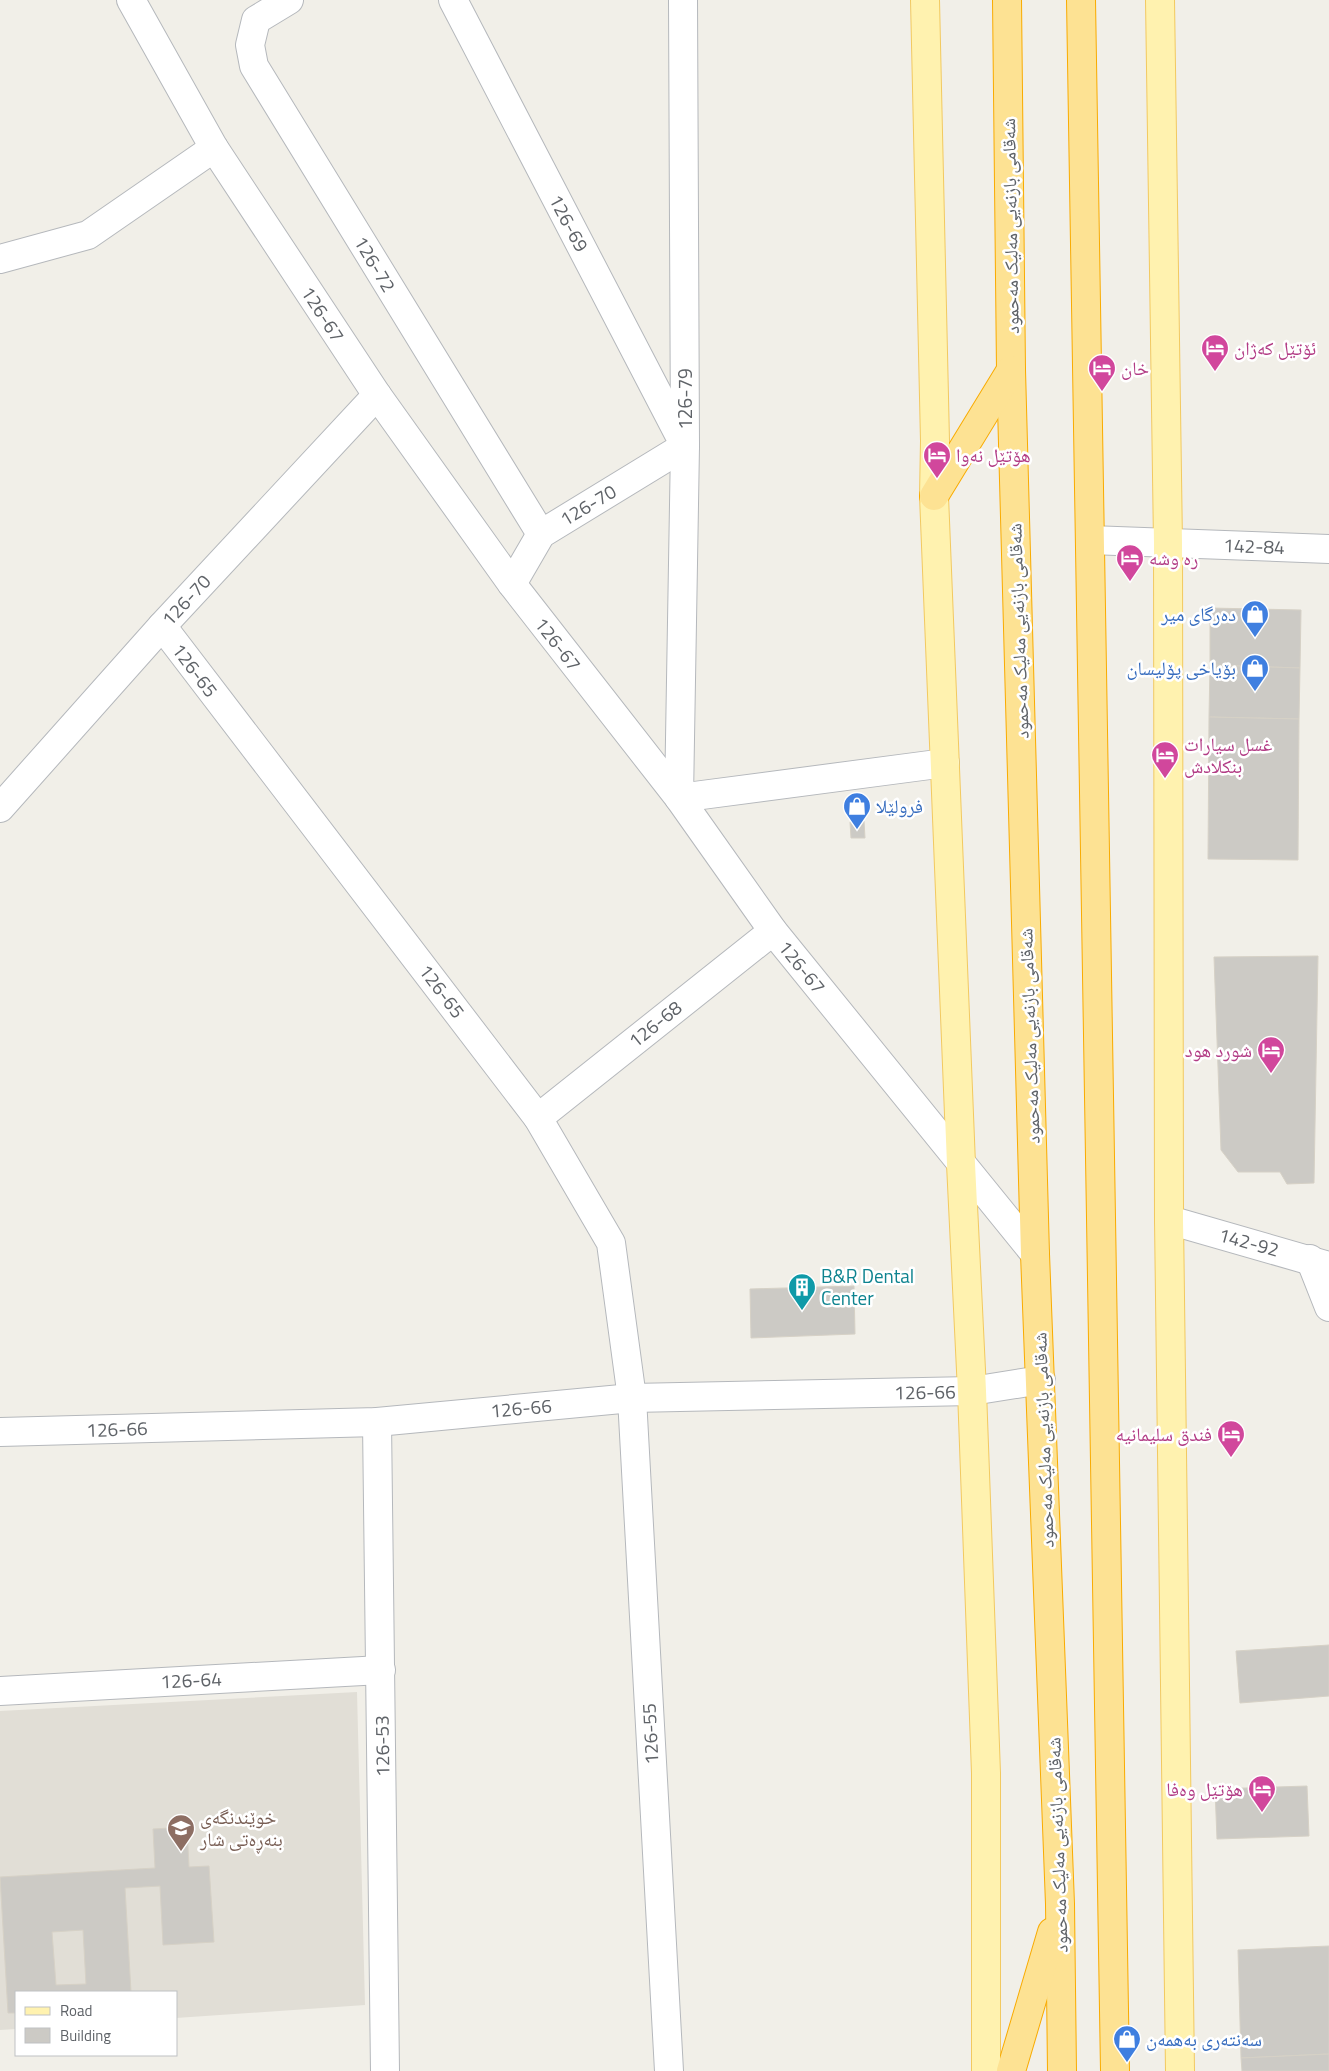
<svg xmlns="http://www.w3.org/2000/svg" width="1329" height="2071" font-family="'Titillium Web','Noto Naskh Arabic',sans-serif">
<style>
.education{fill:#e1ded6}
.building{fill:#cccac5;stroke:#d6d1c6;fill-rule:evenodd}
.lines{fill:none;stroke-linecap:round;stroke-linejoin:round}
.minor-casing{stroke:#b5b8bc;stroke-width:30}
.major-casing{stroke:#f2c960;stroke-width:30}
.highway-casing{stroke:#f9ab00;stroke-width:30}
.minor{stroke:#fff;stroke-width:28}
.major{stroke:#fff2af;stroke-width:28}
.highway{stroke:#fde293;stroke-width:28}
.labels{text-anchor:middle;stroke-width:5;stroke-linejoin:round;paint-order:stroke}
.street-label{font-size:19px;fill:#5f6368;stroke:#fff}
.hotel-label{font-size:19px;fill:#b23c85;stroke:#fff;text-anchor:start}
.shop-label{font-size:19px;fill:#366cbe;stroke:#fff;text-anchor:end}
.culture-label{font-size:19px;fill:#0d838f;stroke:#fff;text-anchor:start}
.education-label{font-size:19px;fill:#785e54;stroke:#fff;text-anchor:start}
</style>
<rect width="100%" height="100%" fill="#f1efe8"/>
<path class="education" d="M357,1692L365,2005L176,2018V1992H16V2029L0,2030V1711Z"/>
<g class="building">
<path d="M1210,608L1301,610L1300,668L1210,665Z"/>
<path d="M1210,665L1300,668L1299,719L1209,717Z"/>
<path d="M1209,717L1299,719L1298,860L1208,859Z"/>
<path d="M864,821L865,838H851L850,822Z"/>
<path d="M1318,956L1314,1183L1287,1184L1280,1172H1238L1221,1150L1214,957Z"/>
<path d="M854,1286L855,1334L751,1338L750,1289Z"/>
<path d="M1329,1645V1696L1240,1703L1236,1651Z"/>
<path d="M1307,1786L1309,1836L1217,1839L1215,1789Z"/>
<path d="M187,1827L189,1867L209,1866L214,1942L163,1945L160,1886L125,1888L131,1992H16V2013H8L0,1877L155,1868L153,1829ZM83,1930L86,1984L56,1985L52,1932Z"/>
<path d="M1329,1946V2054L1241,2058L1238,1950Z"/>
<path d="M1329,2054V2071H1242L1241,2058Z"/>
</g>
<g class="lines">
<g class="minor-casing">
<g id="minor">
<path d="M131,0L214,148L377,395L512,584L679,798L773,931L1035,1254"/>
<path d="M289,0L256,20L250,45L254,66L541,534"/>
<path d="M453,0L685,446L541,534L512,584"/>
<path d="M683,0L685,446L679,798L945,763"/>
<path d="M0,259L88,235L214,148"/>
<path d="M1090,540L1329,549"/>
<path d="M162,626L538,1118L611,1243L632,1398L669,2071"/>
<path d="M0,808L162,626L377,395"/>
<path d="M538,1118L773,931"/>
<path d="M1169,1220L1329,1266"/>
<path d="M1310,1259L1329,1307"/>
<path d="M377,1422L385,2071"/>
<path d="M0,1432L377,1422L632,1398L972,1391L1041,1380"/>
<path d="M0,1691L381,1670"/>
</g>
</g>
<g class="major-casing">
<g id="major">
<path d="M925,0L935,441L934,496L961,1164L972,1391L986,1773V2071"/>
<path d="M1160,0L1168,543L1169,1220L1180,2071"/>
</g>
</g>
<g class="highway-casing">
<g id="highway">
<path d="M1007,0L1011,370L1035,1254L1060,1904L1062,2071"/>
<path d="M1081,0L1115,2071"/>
<path d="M934,496L1011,370"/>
<path d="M1011,2071L1052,1932"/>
</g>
</g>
<use href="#minor" class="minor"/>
<use href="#major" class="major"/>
<use href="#highway" class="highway"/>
</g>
<defs>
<g id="hotel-pin" transform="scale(1.4375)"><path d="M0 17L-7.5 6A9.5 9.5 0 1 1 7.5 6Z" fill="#d1479c" stroke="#fff"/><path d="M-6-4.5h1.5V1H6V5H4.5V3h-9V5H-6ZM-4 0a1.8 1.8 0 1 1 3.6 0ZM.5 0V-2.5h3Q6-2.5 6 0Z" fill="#fff"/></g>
<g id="shop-pin" transform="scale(1.4375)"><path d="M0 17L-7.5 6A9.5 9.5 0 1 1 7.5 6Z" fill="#3f7fe0" stroke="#fff"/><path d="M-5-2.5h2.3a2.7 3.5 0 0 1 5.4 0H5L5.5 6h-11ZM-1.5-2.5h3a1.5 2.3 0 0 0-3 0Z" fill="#fff"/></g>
<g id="building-pin" transform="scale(1.4375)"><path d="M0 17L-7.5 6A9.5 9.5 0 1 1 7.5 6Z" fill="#0f9aa8" stroke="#fff"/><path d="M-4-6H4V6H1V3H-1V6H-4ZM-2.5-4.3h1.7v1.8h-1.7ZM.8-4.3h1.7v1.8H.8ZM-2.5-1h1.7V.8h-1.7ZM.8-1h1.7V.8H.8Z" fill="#fff"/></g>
<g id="school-pin" transform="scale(1.4375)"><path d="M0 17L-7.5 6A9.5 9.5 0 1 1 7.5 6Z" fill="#8d6e63" stroke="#fff"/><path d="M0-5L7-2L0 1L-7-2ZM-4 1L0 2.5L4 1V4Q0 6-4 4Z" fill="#fff"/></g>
</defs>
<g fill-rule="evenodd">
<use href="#hotel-pin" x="1215" y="348"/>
<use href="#hotel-pin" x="1102" y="368"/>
<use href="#hotel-pin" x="937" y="455"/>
<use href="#hotel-pin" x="1130" y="558"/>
<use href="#shop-pin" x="1255" y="614"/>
<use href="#shop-pin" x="1255" y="668"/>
<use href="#hotel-pin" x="1165" y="755"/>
<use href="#shop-pin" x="857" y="806"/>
<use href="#hotel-pin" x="1271" y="1050"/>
<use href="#building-pin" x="802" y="1287"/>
<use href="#hotel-pin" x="1231" y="1434"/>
<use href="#hotel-pin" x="1262" y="1789"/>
<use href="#school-pin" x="181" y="1828"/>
<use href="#shop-pin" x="1127" y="2039"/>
</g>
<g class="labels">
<g class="street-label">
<text transform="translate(569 223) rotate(62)" y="7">126-69</text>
<text transform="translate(1010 226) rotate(-91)" y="7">شەقامی بازنەیی مەلیک مەحمود</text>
<text transform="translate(375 264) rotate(59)" y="7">126-72</text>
<text transform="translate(323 314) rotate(57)" y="7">126-67</text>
<text transform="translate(685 399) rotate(-90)" y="7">126-79</text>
<text transform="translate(588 505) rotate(-31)" y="7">126-70</text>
<text transform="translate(1254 546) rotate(2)" y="7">142-84</text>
<text transform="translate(186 600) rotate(-47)" y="7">126-70</text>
<text transform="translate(1018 631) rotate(-92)" y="7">شەقامی بازنەیی مەلیک مەحمود</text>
<text transform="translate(558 644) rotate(52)" y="7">126-67</text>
<text transform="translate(195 670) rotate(53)" y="7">126-65</text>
<text transform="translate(802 967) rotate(51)" y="7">126-67</text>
<text transform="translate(442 991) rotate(53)" y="7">126-65</text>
<text transform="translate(655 1024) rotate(-39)" y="7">126-68</text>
<text transform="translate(1029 1036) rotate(-92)" y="7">شەقامی بازنەیی مەلیک مەحمود</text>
<text transform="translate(1249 1242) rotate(15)" y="7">142-92</text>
<text transform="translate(925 1392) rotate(-1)" y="7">126-66</text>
<text transform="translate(521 1408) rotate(-5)" y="7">126-66</text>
<text transform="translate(117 1429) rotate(-2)" y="7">126-66</text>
<text transform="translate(1043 1440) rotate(-92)" y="7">شەقامی بازنەیی مەلیک مەحمود</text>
<text transform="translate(191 1680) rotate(-3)" y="7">126-64</text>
<text transform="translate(650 1734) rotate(-93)" y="7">126-55</text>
<text transform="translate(382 1746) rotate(-91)" y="7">126-53</text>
<text transform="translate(1057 1845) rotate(-92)" y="7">شەقامی بازنەیی مەلیک مەحمود</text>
</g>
<g class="hotel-label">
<text x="1234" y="355">ئۆتێل کەژان</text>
<text x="1121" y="375">خان</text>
<text x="956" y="462">هۆتێل نەوا</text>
<text x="1149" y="565">ره وشه</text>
<text x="1184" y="751">غسل سيارات<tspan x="1184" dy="22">بنكلادش</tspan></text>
<text x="1252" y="1057" text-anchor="end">شورد هود</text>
<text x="1212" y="1441" text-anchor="end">فندق سليمانيه</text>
<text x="1243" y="1796" text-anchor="end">هۆتێل وەفا</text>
</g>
<g class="shop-label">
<text x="1236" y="621">دەرگای میر</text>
<text x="1236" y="675">بۆیاخی پۆلیسان</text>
<text x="876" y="813" text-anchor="start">فرولێلا</text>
<text x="1146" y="2046" text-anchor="start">سەنتەری بەهمەن</text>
</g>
<g class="culture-label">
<text x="821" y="1283">B&amp;R Dental<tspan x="821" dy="22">Center</tspan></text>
</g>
<g class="education-label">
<text x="200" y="1824">خوێندنگەی<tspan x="200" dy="22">بنەڕەتی شار</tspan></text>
</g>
</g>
<rect x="15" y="1991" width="162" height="65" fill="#ffffff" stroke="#bfc1c3"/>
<rect x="25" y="2007" width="25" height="8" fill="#fff2af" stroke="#bfc1c3"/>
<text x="60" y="2016" font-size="15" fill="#5f6368">Road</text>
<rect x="25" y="2028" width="25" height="15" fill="#cccac5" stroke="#bfc1c3"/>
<text x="60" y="2041" font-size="15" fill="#5f6368">Building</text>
</svg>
